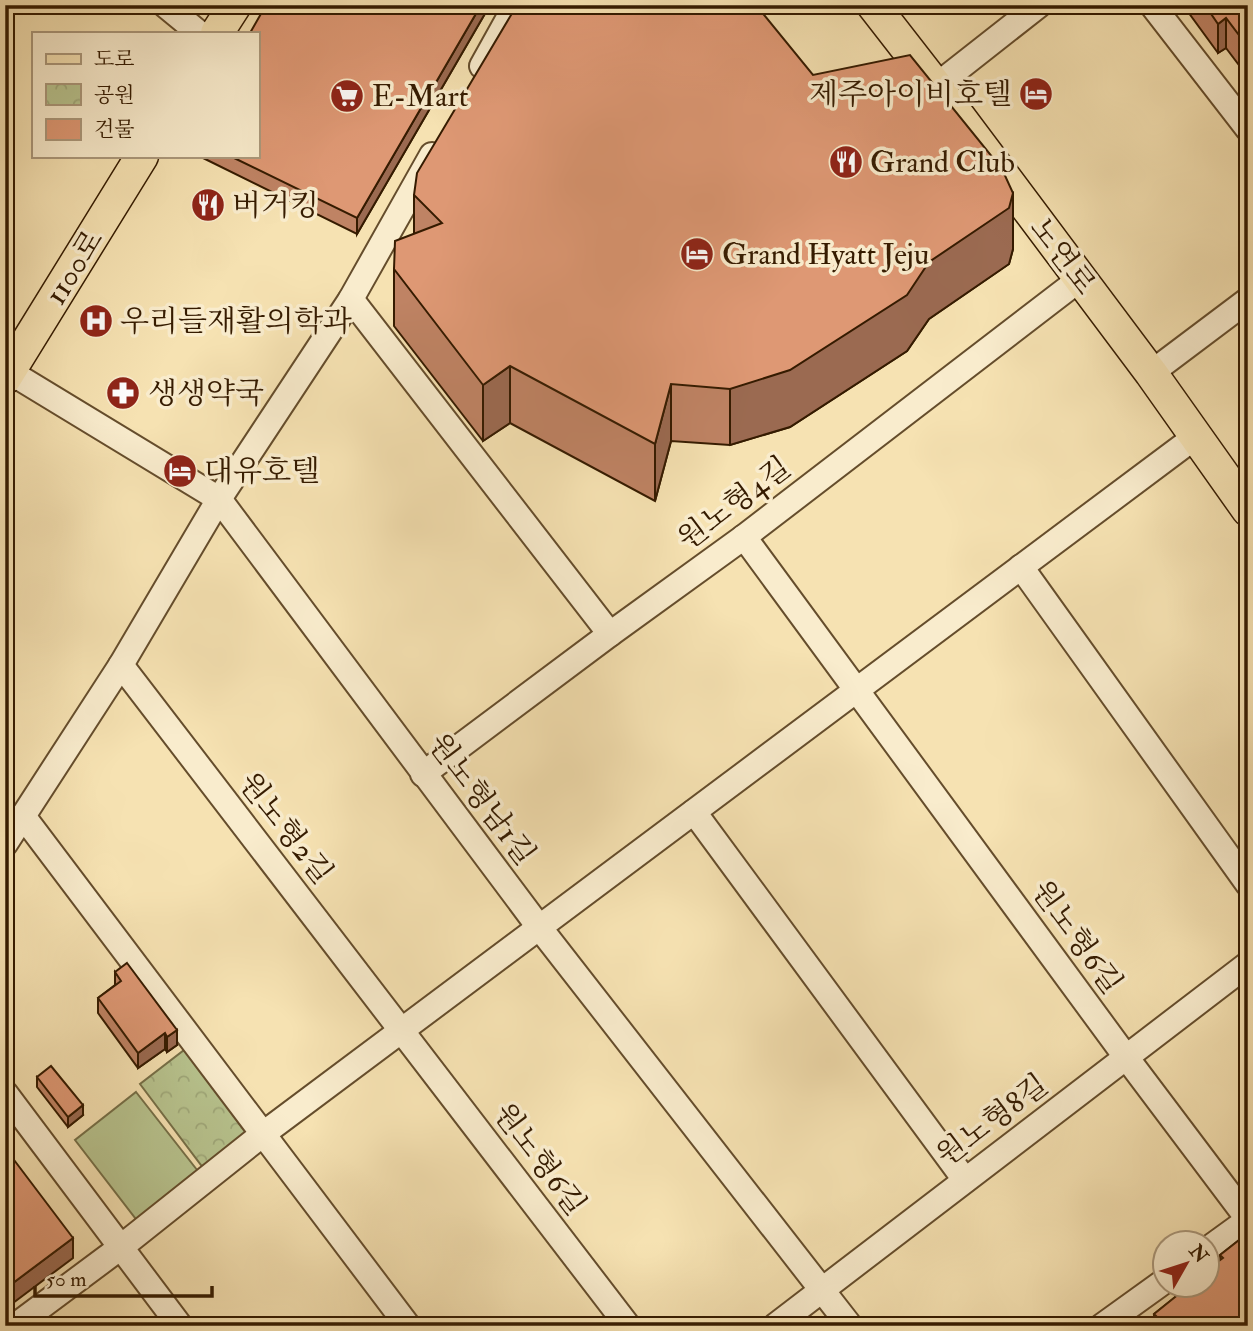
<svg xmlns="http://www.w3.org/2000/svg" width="1253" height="1331" font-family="'IM FELL Double Pica','Noto Serif KR',serif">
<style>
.grass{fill:#b8c48f;stroke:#767048;stroke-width:2}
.park{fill:url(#park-crowns);stroke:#767048;stroke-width:2}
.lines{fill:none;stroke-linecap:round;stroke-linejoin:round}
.minor-casing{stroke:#654d2c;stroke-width:28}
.major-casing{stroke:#351b00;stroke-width:35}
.minor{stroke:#f9eccd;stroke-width:24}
.major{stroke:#f6e2b2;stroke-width:32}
.wall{fill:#bf8364;stroke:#351b00;stroke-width:2}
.shaded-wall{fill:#9b6a51;stroke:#351b00;stroke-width:2}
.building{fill:#de9874;stroke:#351b00;stroke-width:2}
.labels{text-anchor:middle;stroke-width:7;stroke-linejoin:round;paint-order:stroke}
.poi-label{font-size:30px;fill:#351b00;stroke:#f9eccd;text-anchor:start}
.street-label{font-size:30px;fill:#351b00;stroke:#f9eccd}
</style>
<defs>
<pattern id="park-crowns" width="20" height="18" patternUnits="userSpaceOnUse" patternTransform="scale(1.75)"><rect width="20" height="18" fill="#b8c48f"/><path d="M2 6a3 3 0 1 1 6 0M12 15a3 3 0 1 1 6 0" fill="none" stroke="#9fa87a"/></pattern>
</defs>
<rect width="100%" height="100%" fill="#f6e2b2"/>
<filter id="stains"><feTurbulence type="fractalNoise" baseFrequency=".00286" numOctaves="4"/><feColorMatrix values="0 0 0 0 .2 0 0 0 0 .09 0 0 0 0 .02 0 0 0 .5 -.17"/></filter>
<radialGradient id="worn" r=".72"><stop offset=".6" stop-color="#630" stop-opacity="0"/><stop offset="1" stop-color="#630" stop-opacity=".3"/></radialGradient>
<path class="grass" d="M136,1092L201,1175L139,1223L75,1140Z"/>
<path class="park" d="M188,1047L253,1132L204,1169L140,1084Z"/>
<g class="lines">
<g class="minor-casing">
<g id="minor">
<path d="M165,5L199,33"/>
<path d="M1152,5L1248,129"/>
<path d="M482,66L516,5"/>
<path d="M936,86L1039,5"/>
<path d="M351,299L610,634"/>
<path d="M5,369L219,499L539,927L850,1326"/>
<path d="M1151,373L1248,300"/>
<path d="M744,537L1126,1057L1248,1219"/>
<path d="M1021,567L1248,884"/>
<path d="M121,665L628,1326"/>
<path d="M423,774L610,634L744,537L1080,279"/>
<path d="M694,812L965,1180"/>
<path d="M23,816L408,1326"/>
<path d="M5,844L121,665L219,499L351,299L432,155"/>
<path d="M5,1093L180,1326"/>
<path d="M1208,1249L1248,1220"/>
<path d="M15,1326L121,1247L263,1134L1195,437"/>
<path d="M775,1326L1248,964"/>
<path d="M1102,1326L1166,1280"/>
</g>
</g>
<g class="major-casing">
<g id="major">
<path d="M873,5L936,86L1151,373L1248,510"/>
<path d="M217,33L235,5"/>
<path d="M5,378L142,156"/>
</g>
</g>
<use href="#minor" class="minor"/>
<use href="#major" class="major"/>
</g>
<g class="wall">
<path d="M266,5H490L357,234L199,156H257Z"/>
<path d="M1183,5H1248V77L1226,48L1218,53Z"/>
<path d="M813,75L1013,249L1009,264L929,319L907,351L790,427L730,445L671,441L655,501L510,423L483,441L394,326V269L414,234V195Z"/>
<path d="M115,972L177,1045L167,1052L165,1049L138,1068L98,1013V998L115,985Z"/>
<path d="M37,1077L83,1115L68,1127L37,1087Z"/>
<path d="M1248,1233V1326L1154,1323V1314L1188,1287V1285H1208L1220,1260V1255Z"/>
</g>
<g class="shaded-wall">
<path d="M481,5H490L357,234V218Z"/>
<path d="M1226,18V48L1218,53V24Z"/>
<path d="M1013,193V249L1009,264L929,319L907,351L790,427L730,445V389L929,262Z"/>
<path d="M510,366V423L483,441V385Z"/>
<path d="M671,384V441L655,501V444Z"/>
<path d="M177,1030V1045L167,1052V1037Z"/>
<path d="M165,1033V1049L138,1068V1053Z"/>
<path d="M83,1105V1115L68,1127V1117Z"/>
<path d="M73,1238V1258L5,1309V1289Z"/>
</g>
<g class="building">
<path d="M266,5H481L357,218L230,156H257V33H250Z"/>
<path d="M517,5H756L813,75L910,55L1002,169L1013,193L1009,208L929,262L907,295L790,370L730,389L671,384L655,444L510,366L483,385L394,269L395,241L442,223L414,195L417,173Z"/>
<path d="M1205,5H1248V47L1226,18L1218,24Z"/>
<path d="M127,963L177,1030L167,1037L165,1033L138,1053L98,998L121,981L115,972Z"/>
<path d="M51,1066L83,1105L68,1117L37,1077Z"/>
<path d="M5,1148L73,1238L5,1289Z"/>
<path d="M1248,1233V1326H1150L1159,1319L1154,1314L1190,1285H1208V1269L1223,1258L1220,1255Z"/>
</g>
<defs>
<g id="hotel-disc" transform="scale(1.75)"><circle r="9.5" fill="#8f2418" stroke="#f9eccd"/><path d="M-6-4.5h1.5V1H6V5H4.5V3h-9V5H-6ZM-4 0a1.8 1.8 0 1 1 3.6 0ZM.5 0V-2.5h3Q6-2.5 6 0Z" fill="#fff"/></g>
<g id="supermarket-disc" transform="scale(1.75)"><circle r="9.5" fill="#8f2418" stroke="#f9eccd"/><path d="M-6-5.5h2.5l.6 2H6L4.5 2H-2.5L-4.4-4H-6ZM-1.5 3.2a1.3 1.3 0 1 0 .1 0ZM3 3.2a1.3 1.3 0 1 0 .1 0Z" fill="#fff"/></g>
<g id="restaurant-disc" transform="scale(1.75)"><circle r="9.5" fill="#8f2418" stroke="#f9eccd"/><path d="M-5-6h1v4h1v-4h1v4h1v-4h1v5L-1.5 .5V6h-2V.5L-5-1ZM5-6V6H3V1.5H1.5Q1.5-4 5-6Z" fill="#fff"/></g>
<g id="hospital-disc" transform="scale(1.75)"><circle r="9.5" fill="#8f2418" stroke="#f9eccd"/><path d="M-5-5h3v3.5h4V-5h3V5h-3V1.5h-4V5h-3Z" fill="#fff"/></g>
<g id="pharmacy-disc" transform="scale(1.75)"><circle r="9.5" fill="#8f2418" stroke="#f9eccd"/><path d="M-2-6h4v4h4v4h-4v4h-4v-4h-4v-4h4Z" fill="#fff"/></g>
</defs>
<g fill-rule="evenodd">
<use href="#hotel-disc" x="1036" y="94"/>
<use href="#supermarket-disc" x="347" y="96"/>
<use href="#restaurant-disc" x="846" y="162"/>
<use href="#restaurant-disc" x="208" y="205"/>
<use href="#hotel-disc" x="697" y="254"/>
<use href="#hospital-disc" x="96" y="321"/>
<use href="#pharmacy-disc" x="123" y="393"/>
<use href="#hotel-disc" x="180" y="471"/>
</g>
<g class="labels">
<g class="poi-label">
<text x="1012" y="104" text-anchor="end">제주아이비호텔</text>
<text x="372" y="106">E-Mart</text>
<text x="870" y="172">Grand Club</text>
<text x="232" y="215">버거킹</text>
<text x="722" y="264">Grand Hyatt Jeju</text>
<text x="120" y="331">우리들재활의학과</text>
<text x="148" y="403">생생약국</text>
<text x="204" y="481">대유호텔</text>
</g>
<g class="street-label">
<text transform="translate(1063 256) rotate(53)" y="10">노연로</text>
<text transform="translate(74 267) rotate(-58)" y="10">1100로</text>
<text transform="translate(734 503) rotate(-37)" y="10">원노형4길</text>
<text transform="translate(482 799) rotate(53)" y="10">원노형남1길</text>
<text transform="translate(286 828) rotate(52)" y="10">원노형2길</text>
<text transform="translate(1077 937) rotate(54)" y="10">원노형6길</text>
<text transform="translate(992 1120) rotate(-37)" y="10">원노형8길</text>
<text transform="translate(540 1159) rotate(53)" y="10">원노형6길</text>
</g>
</g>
<rect width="1253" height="1331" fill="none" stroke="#f6e2b2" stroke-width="28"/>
<rect x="7" y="7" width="1239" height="1317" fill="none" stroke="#351b00" stroke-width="3.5"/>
<rect x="14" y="14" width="1225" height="1303" fill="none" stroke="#351b00" stroke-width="2"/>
<rect x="32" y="32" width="228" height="126" fill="#f9eccd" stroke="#ab987b" stroke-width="2"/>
<rect x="46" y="54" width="35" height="10" fill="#f6e2b2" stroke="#ab987b" stroke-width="2"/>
<text x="94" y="66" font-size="21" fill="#351b00">도로</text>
<rect x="46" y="84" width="35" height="21" fill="url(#park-crowns)" stroke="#ab987b" stroke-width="2"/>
<text x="94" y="102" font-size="21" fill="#351b00">공원</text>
<rect x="46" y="119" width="35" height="21" fill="#de9874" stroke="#ab987b" stroke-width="2"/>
<text x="94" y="136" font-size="21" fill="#351b00">건물</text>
<g transform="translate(1186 1264) rotate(51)"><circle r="33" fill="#f9eccd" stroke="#ab987b" stroke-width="2"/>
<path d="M0-5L12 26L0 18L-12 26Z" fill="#8f2418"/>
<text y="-10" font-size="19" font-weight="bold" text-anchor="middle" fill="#351b00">N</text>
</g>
<path d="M35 1286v10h177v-10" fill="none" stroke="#351b00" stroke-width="3.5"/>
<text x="46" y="1286" font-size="21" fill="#351b00" stroke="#f9eccd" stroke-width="5" paint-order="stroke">50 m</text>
<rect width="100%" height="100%" filter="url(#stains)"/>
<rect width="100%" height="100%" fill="url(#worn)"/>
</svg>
